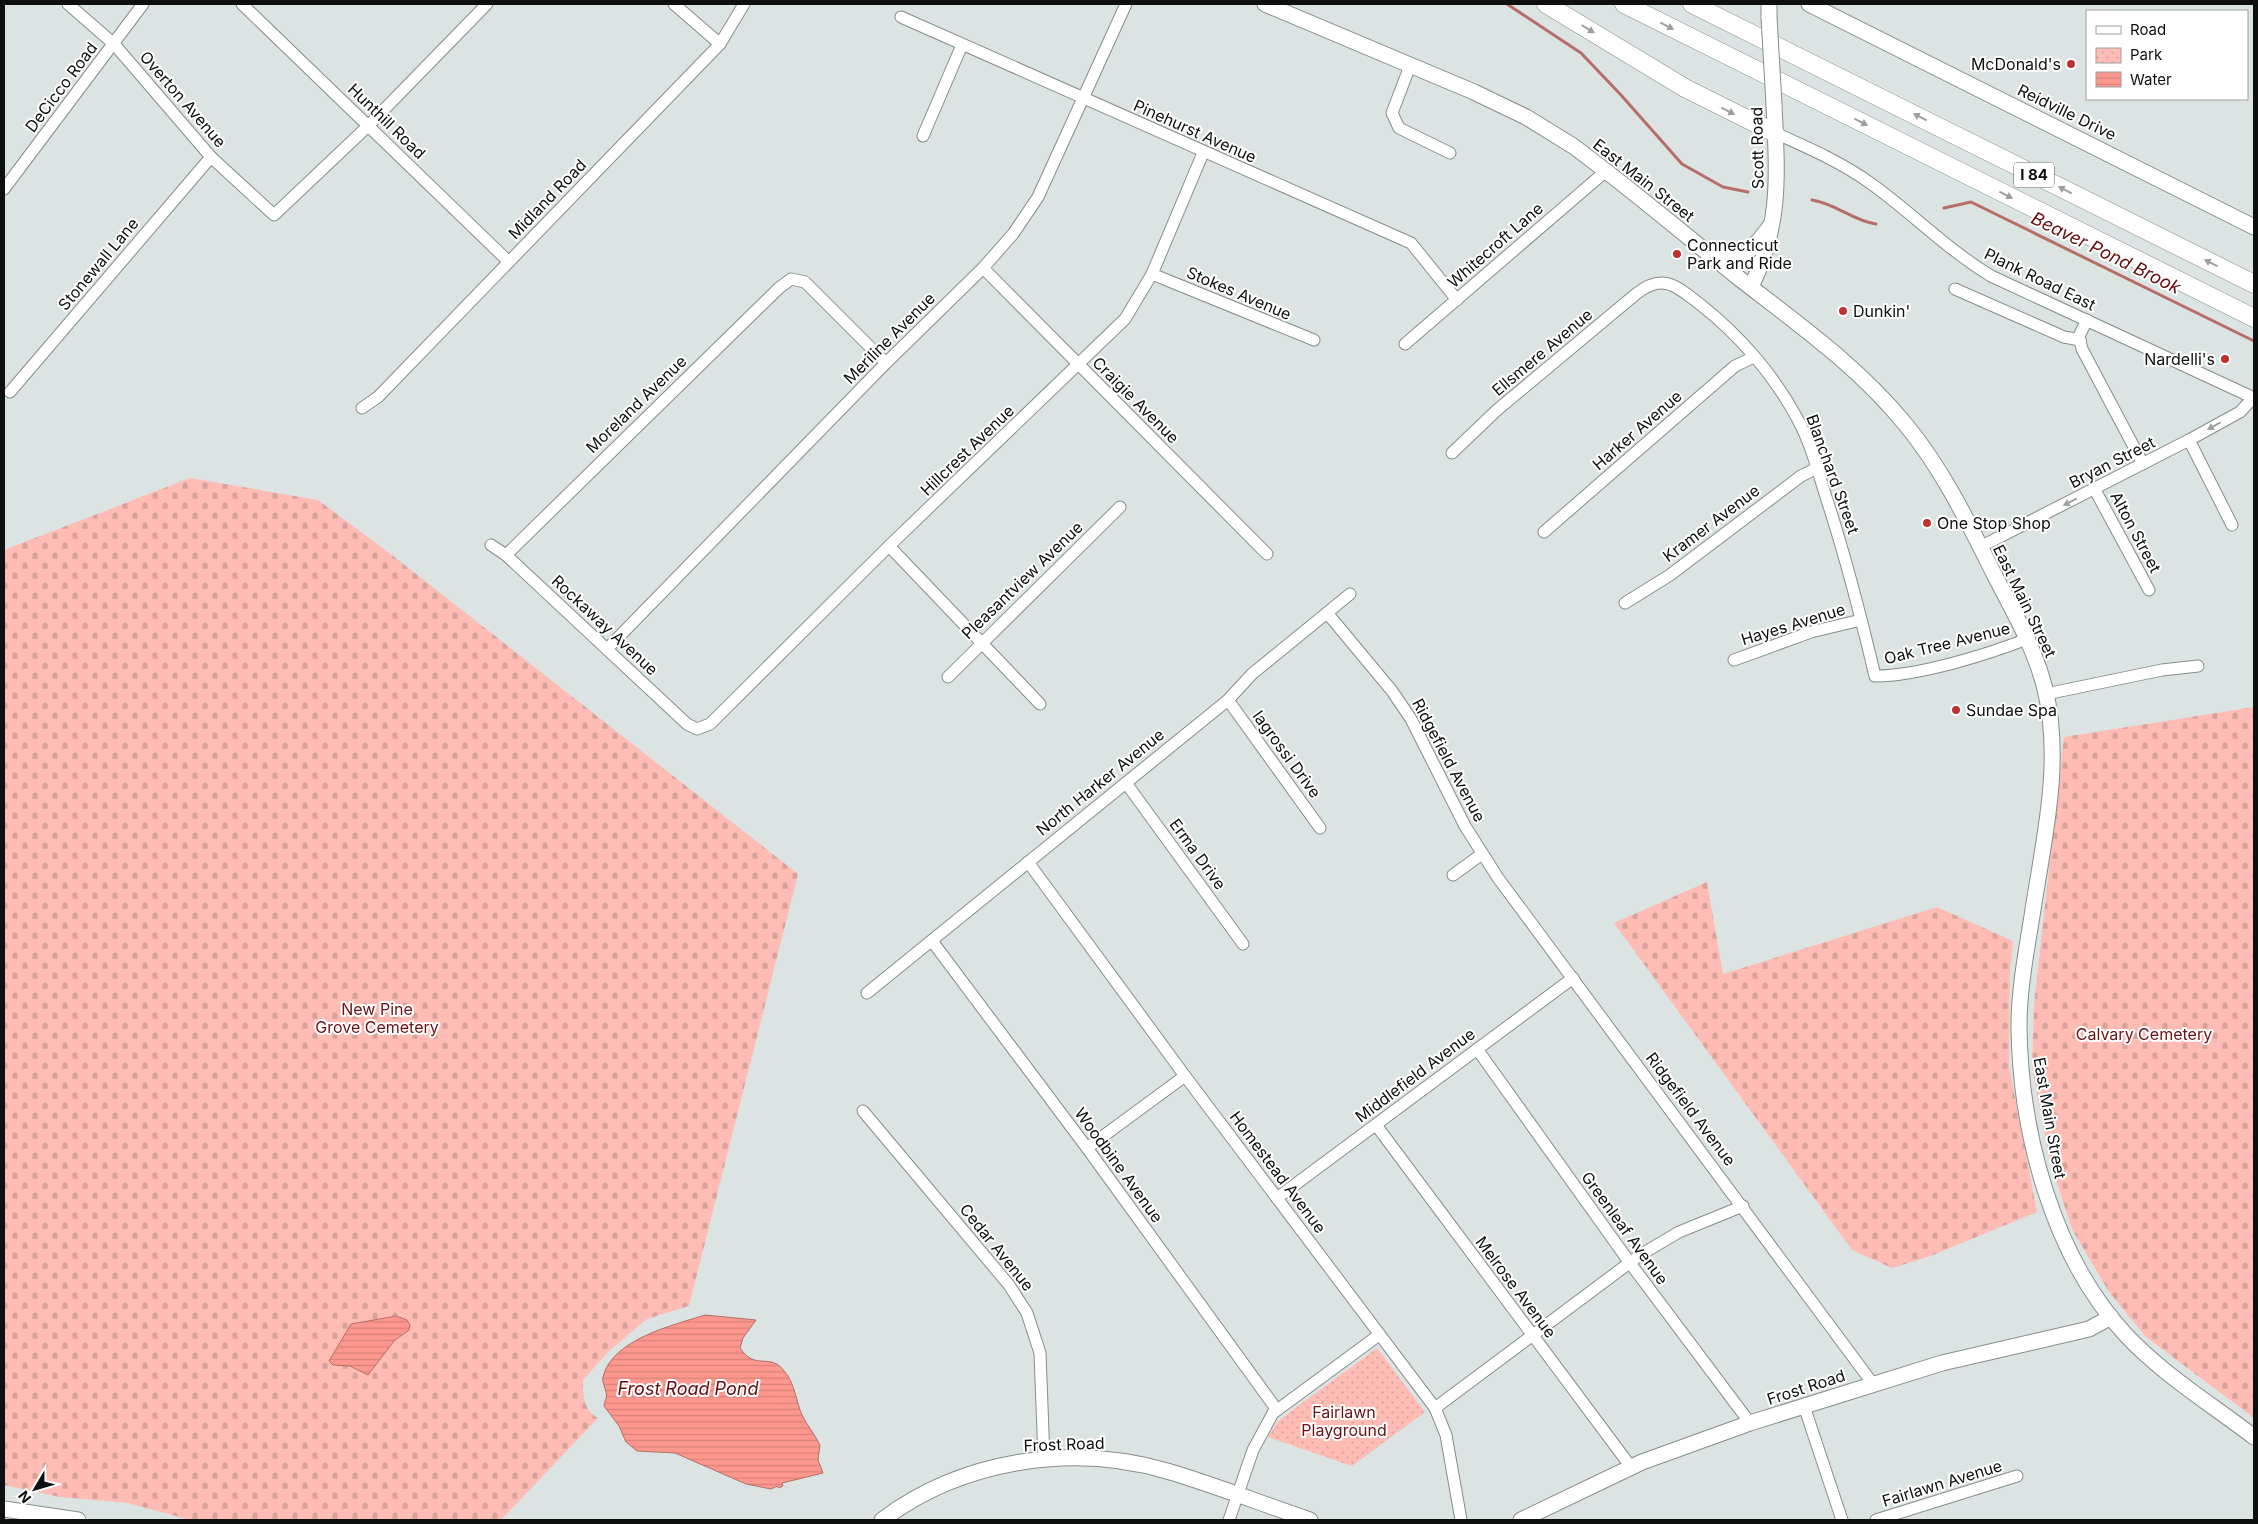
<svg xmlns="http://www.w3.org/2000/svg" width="2258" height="1524" font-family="Inter,sans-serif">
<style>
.cemetery{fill:url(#cemetery-stones)}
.park{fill:url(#park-dots)}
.pitch{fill:#febcb5}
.water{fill:url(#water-rules);stroke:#b66e68}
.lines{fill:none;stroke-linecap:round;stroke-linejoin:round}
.stream{stroke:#b66e68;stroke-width:3}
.minor-casing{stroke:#868d8c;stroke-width:13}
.major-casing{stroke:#868d8c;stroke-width:17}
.highway-casing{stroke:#868d8c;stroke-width:19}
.minor{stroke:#fff;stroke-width:11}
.major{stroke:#fff;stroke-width:15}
.highway{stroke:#fff;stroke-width:18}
.major-bridge-casing{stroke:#868d8c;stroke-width:17;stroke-linecap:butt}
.major-bridge{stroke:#fff;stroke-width:15}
.oneway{fill:#9e9f9f}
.poi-dot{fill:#bf3030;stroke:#fff;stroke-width:2}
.labels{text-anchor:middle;stroke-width:4;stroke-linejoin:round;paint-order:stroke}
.shield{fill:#fff;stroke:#565857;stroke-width:1}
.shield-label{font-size:15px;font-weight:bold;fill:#0d100f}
.poi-label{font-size:16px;fill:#0d100f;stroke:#fff;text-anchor:start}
.street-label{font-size:16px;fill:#0d100f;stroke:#fff}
.park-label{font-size:16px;fill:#6c1214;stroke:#fff}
.water-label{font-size:18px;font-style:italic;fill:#680c0f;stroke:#fff}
</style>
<defs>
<pattern id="cemetery-stones" width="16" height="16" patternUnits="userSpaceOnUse" patternTransform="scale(1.25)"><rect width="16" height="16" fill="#febcb5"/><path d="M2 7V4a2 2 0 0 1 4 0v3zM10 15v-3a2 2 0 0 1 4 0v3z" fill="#d8a19a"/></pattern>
<pattern id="park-dots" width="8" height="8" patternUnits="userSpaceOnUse" patternTransform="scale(1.25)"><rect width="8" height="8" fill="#febcb5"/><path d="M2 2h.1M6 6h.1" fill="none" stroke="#d8a19a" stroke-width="1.8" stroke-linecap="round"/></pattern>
<pattern id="water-rules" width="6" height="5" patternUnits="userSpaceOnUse" patternTransform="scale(1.25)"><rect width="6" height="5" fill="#fe978e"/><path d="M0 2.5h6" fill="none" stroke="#d88179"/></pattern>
</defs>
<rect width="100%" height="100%" fill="#dce4e3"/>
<g class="cemetery">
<path d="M190,478L318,500L392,555L798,874L689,1306L647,1319L609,1351L583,1380C583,1396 583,1409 598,1418L501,1520H190L128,1503L60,1497L4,1485V550Z"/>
<path d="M2254,707V1418L2146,1337L2109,1292L2072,1229L2050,1162L2032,1066L2034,1003L2064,737Z"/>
<path d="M1707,882L1723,974L1937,907L2013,941L2010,971L2009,1066L2037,1212L1928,1257L1892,1268L1852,1250L1614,923Z"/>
</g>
<path class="park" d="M1377,1348L1425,1412L1352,1466L1268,1437L1278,1421Z"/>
<path class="pitch" d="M1312,1412L1355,1426L1346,1452L1303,1438Z"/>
<g class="water">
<path d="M705,1315L756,1320L743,1338L740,1348C756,1372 770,1351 785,1372C795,1384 796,1401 802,1415C807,1425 815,1435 820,1445L818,1460L823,1473L782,1483L783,1486L779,1488L777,1486L771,1489L746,1484L675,1453L637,1451L626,1442L619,1426L604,1406C604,1401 608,1398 606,1392C605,1387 602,1382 603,1377C612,1339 674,1325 705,1315Z"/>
<path d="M396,1316L407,1320L410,1325L409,1330L394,1341L368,1375L350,1366L333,1365L329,1361L351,1324Z"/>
</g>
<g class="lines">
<g class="stream">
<path d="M1507,4L1581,53L1621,95L1682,164L1723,187L1748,192"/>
<path d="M1812,200C1837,204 1853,221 1876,224"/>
<path d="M1944,208L1971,202L2254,341"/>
</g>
<g class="minor-casing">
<g id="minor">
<path d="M68,4L114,44L211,157L274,215L368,126L487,4"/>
<path d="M242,4L509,262"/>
<path d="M674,4L720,44"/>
<path d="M901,17L1411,243L1457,300"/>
<path d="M1410,66L1392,113L1399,128L1450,153"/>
<path d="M1775,133C1809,148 1843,163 1873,185C1913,214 1948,250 1991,276L2254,398"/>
<path d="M923,136L962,45"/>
<path d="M4,189L143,4"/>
<path d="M983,268L1267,554"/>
<path d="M1152,274L1314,340"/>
<path d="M1955,289L2064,337L2080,340"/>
<path d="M2087,320L2079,336L2082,349L2143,464"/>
<path d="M1405,344L1606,171"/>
<path d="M10,392L211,157"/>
<path d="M362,408L378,397L720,44L744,4"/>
<path d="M2189,440L2232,525"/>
<path d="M1452,453L1497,410L1636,294C1664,272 1677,287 1701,305C1739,335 1774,375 1797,418C1811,443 1818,472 1827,500C1846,558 1861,617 1875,676C1918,676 1986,655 2027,639"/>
<path d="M2095,490L2149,590"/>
<path d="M1544,532L1735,366L1754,357"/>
<path d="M491,545L506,555L687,724L697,729L710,724L889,546L1125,319L1152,274L1203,153"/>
<path d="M889,546L1040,704"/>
<path d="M1980,547L2189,440L2240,412L2253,398"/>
<path d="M506,555L779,288L791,279L805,282L886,363"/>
<path d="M1625,603L1670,575L1801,476L1817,468"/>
<path d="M1328,614L1392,691L1411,719L1465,826L1498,878L1873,1384"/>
<path d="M607,649L886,363L983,268L1013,234L1038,197L1126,4"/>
<path d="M1734,660L1811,632L1861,620"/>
<path d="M948,677L1120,507"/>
<path d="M2046,694L2162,670L2198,666"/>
<path d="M1228,700L1320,828"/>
<path d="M1126,783L1243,944"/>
<path d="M1028,862L1185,1076L1435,1408L1446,1435L1461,1520"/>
<path d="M1453,875L1482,854"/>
<path d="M932,941L1087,1148L1277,1410"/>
<path d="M867,993L1228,700L1252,674L1350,594"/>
<path d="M1477,1049L1630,1263L1750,1423"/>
<path d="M863,1111L1009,1285L1027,1313L1040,1353L1044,1459"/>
<path d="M1376,1125L1631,1467"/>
<path d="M1087,1148L1185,1076"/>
<path d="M1277,1198L1573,978"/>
<path d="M1804,1406L1842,1520"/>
<path d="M1435,1408L1640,1255L1679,1232L1743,1206"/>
<path d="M1229,1520L1253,1450L1273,1413L1379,1335"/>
<path d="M1876,1520L2017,1476"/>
</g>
</g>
<g class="major-casing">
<g id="major">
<path d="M1265,4L1474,92L1526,117L1573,146C1630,188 1685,235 1740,279C1798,324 1859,367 1906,425C1943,470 1968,522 1994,574C2013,611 2035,648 2045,689C2063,764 2043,842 2032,916C2026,953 2019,990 2019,1026C2020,1131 2052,1255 2125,1334C2162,1374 2211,1404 2254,1437"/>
<path d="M1769,4V17"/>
<path d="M1809,4L2254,227"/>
<path d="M1713,257C1744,262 1753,249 1771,225"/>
<path d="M1751,287C1782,223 1777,173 1774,105"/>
<path d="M4,1509L78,1520"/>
<path d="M882,1520C962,1460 1071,1443 1167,1471C1215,1485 1262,1504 1310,1520"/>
<path d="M1521,1520L1642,1462L1750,1423L1942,1363L2089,1329L2111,1317"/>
</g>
</g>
<g class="highway-casing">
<g id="highway">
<path d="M1546,4L1685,88L1775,133"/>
<path d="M1624,4L2254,318"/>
<path d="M1692,4L2254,284"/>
</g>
</g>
<use href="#minor" class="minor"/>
<use href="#major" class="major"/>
<use href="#highway" class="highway"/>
<g class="major-bridge-casing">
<path id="major-bridge" d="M1769,17L1774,105"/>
</g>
<use href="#major-bridge" class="major-bridge"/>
</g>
<defs><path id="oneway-solid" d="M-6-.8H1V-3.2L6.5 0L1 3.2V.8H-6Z" transform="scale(1.25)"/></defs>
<g class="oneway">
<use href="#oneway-solid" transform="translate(1667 26) rotate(27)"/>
<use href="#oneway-solid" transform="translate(1588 29) rotate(32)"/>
<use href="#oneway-solid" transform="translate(1728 111) rotate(27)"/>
<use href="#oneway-solid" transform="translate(1920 117) rotate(-153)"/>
<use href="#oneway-solid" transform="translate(1861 122) rotate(27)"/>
<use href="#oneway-solid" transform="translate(2065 190) rotate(-153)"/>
<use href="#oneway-solid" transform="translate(2006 195) rotate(27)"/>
<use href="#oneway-solid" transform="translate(2211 263) rotate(-153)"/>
<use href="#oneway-solid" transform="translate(2214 426) rotate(151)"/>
<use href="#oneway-solid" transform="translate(2070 502) rotate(153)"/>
</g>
<g class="poi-dot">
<circle cx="2071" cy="64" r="5"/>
<circle cx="1677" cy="254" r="5"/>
<circle cx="1843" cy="311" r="5"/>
<circle cx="2225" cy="359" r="5"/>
<circle cx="1927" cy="523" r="5"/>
<circle cx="1956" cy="710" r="5"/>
</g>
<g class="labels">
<rect class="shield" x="2014" y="162.5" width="40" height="25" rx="4"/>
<g class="shield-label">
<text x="2034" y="180">I 84</text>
</g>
<g class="poi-label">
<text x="2061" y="70" text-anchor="end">McDonald's</text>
<text x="1687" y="251">Connecticut<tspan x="1687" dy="18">Park and Ride</tspan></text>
<text x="1853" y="317">Dunkin'</text>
<text x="2215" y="365" text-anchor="end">Nardelli's</text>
<text x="1937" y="529">One Stop Shop</text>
<text x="1966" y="716">Sundae Spa</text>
</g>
<g class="street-label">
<text transform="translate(61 87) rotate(-53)" y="6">DeCicco Road</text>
<text transform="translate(183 99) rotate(49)" y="6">Overton Avenue</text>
<text transform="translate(2067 112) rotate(26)" y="6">Reidville Drive</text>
<text transform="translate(387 121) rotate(44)" y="6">Hunthill Road</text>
<text transform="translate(1195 131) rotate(24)" y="6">Pinehurst Avenue</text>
<text transform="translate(1757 148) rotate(-91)" y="6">Scott Road</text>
<text transform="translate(1644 180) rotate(38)" y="6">East Main Street</text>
<text transform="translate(547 199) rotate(-46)" y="6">Midland Road</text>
<text transform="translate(1495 245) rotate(-41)" y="6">Whitecroft Lane</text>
<text transform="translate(98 264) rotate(-50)" y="6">Stonewall Lane</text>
<text transform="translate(2040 279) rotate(26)" y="6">Plank Road East</text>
<text transform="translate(1239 293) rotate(23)" y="6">Stokes Avenue</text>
<text transform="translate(889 338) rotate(-45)" y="6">Meriline Avenue</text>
<text transform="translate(1542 352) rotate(-40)" y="6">Ellsmere Avenue</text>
<text transform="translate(1136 400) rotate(45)" y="6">Craigie Avenue</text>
<text transform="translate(636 404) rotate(-44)" y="6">Moreland Avenue</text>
<text transform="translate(1637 430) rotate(-41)" y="6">Harker Avenue</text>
<text transform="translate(967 450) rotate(-44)" y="6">Hillcrest Avenue</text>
<text transform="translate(2112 462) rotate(-27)" y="6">Bryan Street</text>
<text transform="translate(1833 474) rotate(70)" y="6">Blanchard Street</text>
<text transform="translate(1711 523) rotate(-37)" y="6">Kramer Avenue</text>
<text transform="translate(2136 532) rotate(62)" y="6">Alton Street</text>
<text transform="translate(1022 580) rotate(-44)" y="6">Pleasantview Avenue</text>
<text transform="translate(2025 601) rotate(64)" y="6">East Main Street</text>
<text transform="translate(1793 624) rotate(-17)" y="6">Hayes Avenue</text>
<text transform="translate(605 625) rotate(43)" y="6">Rockaway Avenue</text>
<text transform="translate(1947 643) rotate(-14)" y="6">Oak Tree Avenue</text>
<text transform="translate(1287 754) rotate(54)" y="6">Iagrossi Drive</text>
<text transform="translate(1449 760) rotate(62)" y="6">Ridgefield Avenue</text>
<text transform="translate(1100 782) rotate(-39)" y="6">North Harker Avenue</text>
<text transform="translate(1198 854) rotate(54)" y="6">Erma Drive</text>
<text transform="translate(1415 1075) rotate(-37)" y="6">Middlefield Avenue</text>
<text transform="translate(1691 1109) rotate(53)" y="6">Ridgefield Avenue</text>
<text transform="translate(2050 1118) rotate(80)" y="6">East Main Street</text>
<text transform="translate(1119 1165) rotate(54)" y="6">Woodbine Avenue</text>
<text transform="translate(1278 1172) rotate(53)" y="6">Homestead Avenue</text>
<text transform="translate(1625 1228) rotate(54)" y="6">Greenleaf Avenue</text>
<text transform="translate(997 1247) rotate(51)" y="6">Cedar Avenue</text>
<text transform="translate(1516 1287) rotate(53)" y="6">Melrose Avenue</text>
<text transform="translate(1806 1387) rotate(-18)" y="6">Frost Road</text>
<text transform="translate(1064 1444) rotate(-2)" y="6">Frost Road</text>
<text transform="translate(1942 1483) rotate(-17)" y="6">Fairlawn Avenue</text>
</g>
<g class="park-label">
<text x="377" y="1015">New Pine<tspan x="377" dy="18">Grove Cemetery</tspan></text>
<text x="2144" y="1040">Calvary Cemetery</text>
<text x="1344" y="1418">Fairlawn<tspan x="1344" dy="18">Playground</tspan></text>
</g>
<g class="water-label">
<text transform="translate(2106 253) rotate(26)" y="6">Beaver Pond Brook</text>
<text x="688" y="1395">Frost Road Pond</text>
</g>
</g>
<rect width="2258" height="1524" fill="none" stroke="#0d100f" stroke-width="10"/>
<rect x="2086" y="10" width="162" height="90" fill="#ffffff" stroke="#9e9f9f"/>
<rect x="2096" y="26" width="25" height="8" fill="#ffffff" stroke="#9e9f9f"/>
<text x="2130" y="35" font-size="15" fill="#0d100f">Road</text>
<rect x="2096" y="48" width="25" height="15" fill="url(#park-dots)" stroke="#9e9f9f"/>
<text x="2130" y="60" font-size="15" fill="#0d100f">Park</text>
<rect x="2096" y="72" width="25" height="15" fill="url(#water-rules)" stroke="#9e9f9f"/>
<text x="2130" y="85" font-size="15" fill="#0d100f">Water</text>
<g transform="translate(35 1489) rotate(232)" stroke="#ffffff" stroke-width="4" paint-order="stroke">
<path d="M0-4L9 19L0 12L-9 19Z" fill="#0d100f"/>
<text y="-8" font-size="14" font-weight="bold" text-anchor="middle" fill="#0d100f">N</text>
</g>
</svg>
